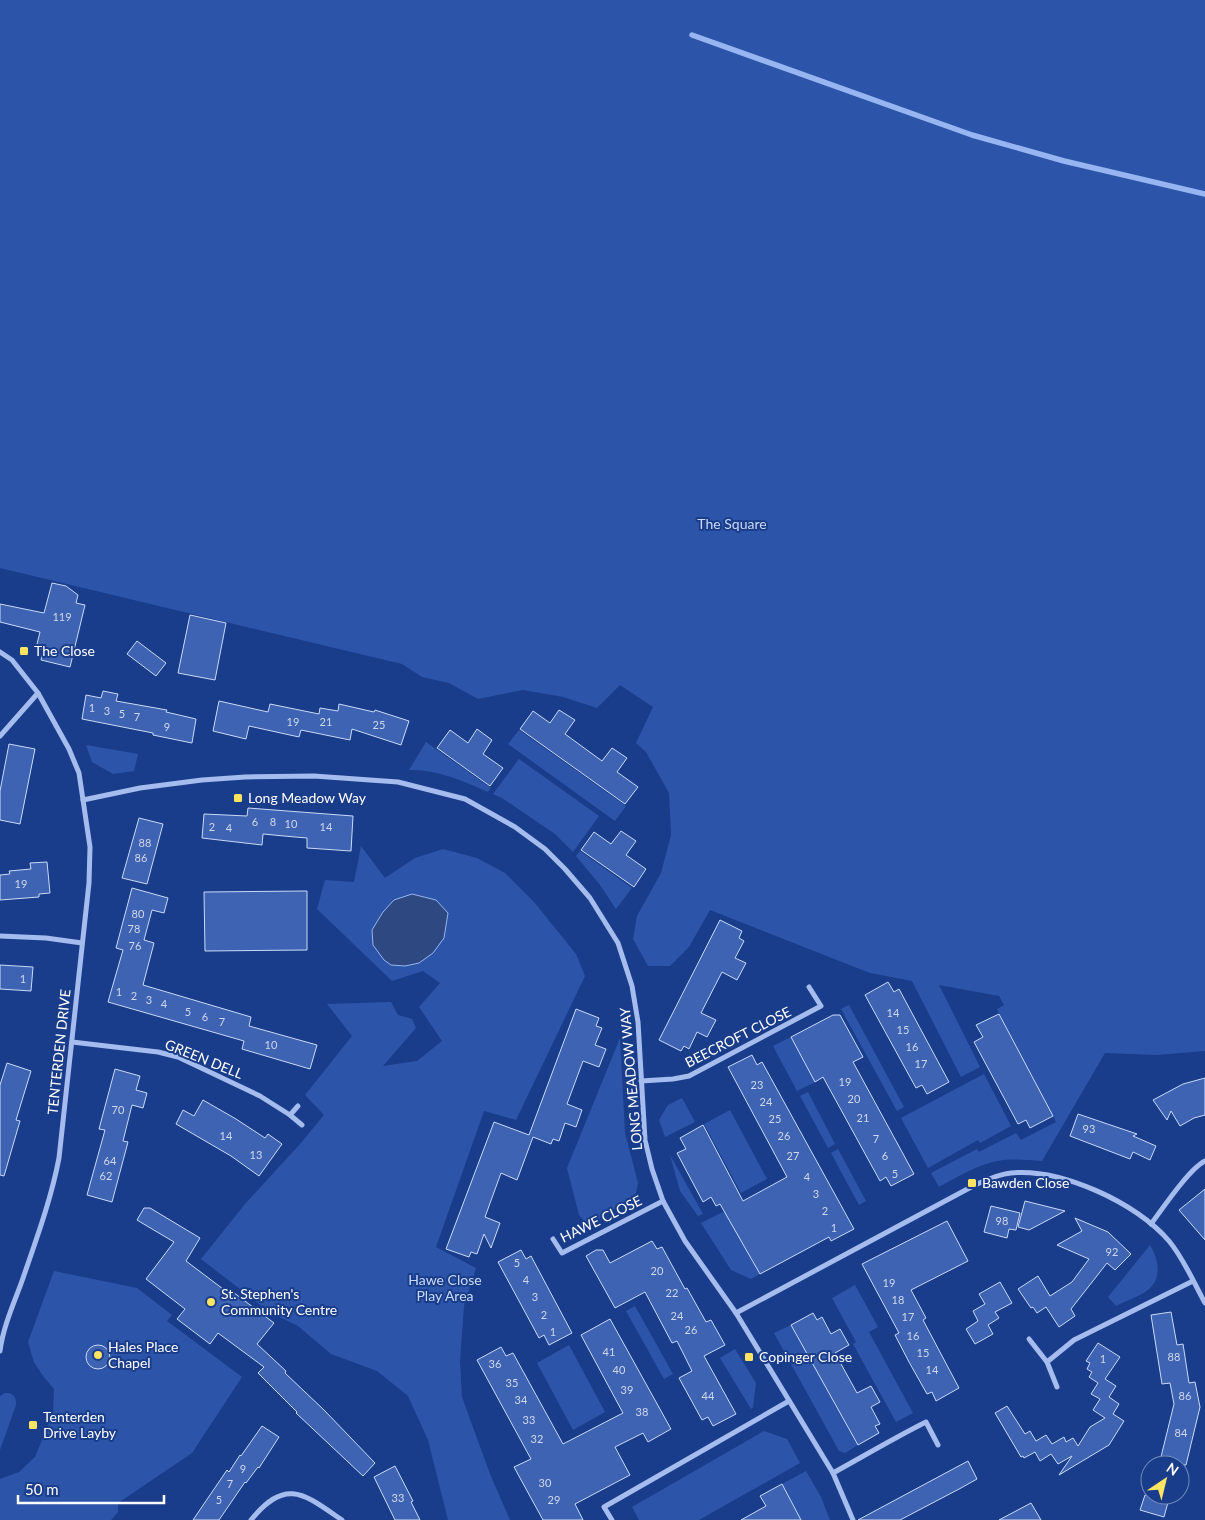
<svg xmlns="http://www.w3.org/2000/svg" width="1205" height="1520" font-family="Lato,sans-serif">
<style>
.green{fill:#2c55aa}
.water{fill:#2e4882;stroke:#97b5f0}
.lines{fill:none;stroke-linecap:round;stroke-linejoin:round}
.stream{stroke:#97b5f0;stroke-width:5.5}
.building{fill:#3e63b2;stroke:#cadafa}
.street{stroke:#a4bcee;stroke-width:5}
.poi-dot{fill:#ffe461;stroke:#193d8b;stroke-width:2}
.labels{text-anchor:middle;stroke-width:4;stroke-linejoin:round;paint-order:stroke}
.number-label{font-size:11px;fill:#cfd8ec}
.park-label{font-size:14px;fill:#cadafa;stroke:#193d8b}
.poi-label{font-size:14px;fill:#fff;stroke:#193d8b;text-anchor:start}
.street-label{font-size:14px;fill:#fff;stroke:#193d8b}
</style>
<rect width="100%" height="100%" fill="#193d8b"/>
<g class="green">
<path d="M0,0H1205V1051L1157,1055L1105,1053L1042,1161C1029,1160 1016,1159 1003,1160C980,1163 959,1176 939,1187L931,1173L977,1149L979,1152L1016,1133L1021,1140L1056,1122L997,1009L1004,1005L999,996L939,985L980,1067L961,1077L912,981L870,973L710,910L689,947L670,966H648L633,939L637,916L661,873L671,835L669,793L646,752L636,743L653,707L620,685L597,708L563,697L523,690L478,699L449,683L422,677L402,664L0,568Z"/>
<path d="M519,730L626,806L615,821L508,744Z"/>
<path d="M426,742L491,788L488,792C464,781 436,769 409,770Z"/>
<path d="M86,745L138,754L134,771L113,774L92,762Z"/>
<path d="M519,759L599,816L573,852L555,834L502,798L493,794Z"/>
<path d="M361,846L385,878L415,858L443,849L477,858L505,873L534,902L576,954L585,976L516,1120L484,1111L436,1247L476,1268L464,1306L460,1361L462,1397L490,1474L510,1520H448L428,1440L408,1396L377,1371L331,1354L298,1326L271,1313L201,1259L245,1204L300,1144L324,1115L305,1095L352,1036L327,1004L391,1002L398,1015L412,1019L416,1028L383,1066L417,1061L442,1041L419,1007L440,983L423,971L392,981L317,909L325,880L354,882Z"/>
<path d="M580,851L632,888L616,909L600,885L576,856Z"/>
<path d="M849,1005L904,1107L897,1111L841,1009Z"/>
<path d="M791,1037L815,1082L797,1091L773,1046Z"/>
<path d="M620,1038L625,1133L638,1183L636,1193L628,1200L596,1221L585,1222L579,1215L567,1168Z"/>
<path d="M984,1074L1011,1126L980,1143L978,1140L928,1168L901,1118Z"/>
<path d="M808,1092L835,1144L828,1148L800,1096Z"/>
<path d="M682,1098L695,1122L665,1137L659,1120L668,1105Z"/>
<path d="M730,1110L767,1179L741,1193L704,1124Z"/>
<path d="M838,1149L866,1201L859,1205L831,1153Z"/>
<path d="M670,1155L703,1214L698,1216L680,1191Z"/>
<path d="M725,1211L760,1274L751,1279L731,1270L701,1223Z"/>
<path d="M1150,1245C1159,1260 1163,1281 1145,1292C1136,1298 1125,1301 1116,1306L1108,1297Z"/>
<path d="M54,1271L137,1288L172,1315L167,1321L242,1377L192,1453L118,1503V1512L111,1520H0V1479L19,1472L35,1457L53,1414L54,1389L43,1376L34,1362L28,1342Z"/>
<path d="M855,1285L878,1327L869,1332L913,1413L896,1422L853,1344L856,1342L832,1298Z"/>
<path d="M635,1306L673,1374L664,1379L626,1311Z"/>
<path d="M791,1325L858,1445L845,1453L839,1451L774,1333Z"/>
<path d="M569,1345L605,1412L573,1430L537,1363Z"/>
<path d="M735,1349L756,1383L753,1407L751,1409L720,1358Z"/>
<path d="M5,1393H9C15,1395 16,1399 16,1405L0,1450V1396Z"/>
<path d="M764,1431L787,1439L800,1463L699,1520H639L632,1507Z"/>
<path d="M806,1471L821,1497L830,1520H801L782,1484Z"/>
</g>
<path class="water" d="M412,894L436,900L448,913L444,938L433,953L419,963L405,966L391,965L384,960L373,945L372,930L383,912L394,900Z"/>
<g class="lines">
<path class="stream" d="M692,35L972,135L1064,161L1205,194"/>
</g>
<g class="building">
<path d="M52,583L66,586L78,595L76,603L85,605L70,667L41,660L43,650L36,648L40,632L0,622V604L44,613Z"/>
<path d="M190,615L226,623L215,680L178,673Z"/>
<path d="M137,641L166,663L156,676L127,654Z"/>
<path d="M103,691L118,694L116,701L167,710L166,712L196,719L192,743L153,735V733L82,719L86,695L101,698Z"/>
<path d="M219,701L268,712L270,704L319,714L320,708L338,711L339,704L374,712L375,710L409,721L401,745L352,729L350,740L301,730L299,737L249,726L246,739L213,731Z"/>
<path d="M559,710L575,720L565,734L602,761L612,748L627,758L617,772L638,787L625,804L520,729L533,711L550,723Z"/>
<path d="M477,729L492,740L483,754L503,768L490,786L437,748L450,730L468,743Z"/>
<path d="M9,744L35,749L20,824L0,820V791Z"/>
<path d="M248,808L353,816L351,851L307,848V838L284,836L263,834L262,845L202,838L204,814L247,816Z"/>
<path d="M139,818L163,824L147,884L122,878Z"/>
<path d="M621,831L636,841L626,855L646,869L634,887L581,850L594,832L611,844Z"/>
<path d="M47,862L50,893L39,894V897L0,900V875L10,874L9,871L31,869L30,863Z"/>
<path d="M132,888L168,898L164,913L152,910L144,940L154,943L143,985L251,1017L249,1026L317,1045L310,1069L242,1049L244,1041L108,1002L123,950L116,948Z"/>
<path d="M307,891V950L205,951L204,892Z"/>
<path d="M720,920L742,931L739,938L744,941L735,958L746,963L737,980L722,972L701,1013L716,1020L707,1037L697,1032L689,1049L684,1046L681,1051L659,1040Z"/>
<path d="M0,965L33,967L31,991L0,989Z"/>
<path d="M888,982L894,992L899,989L949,1082L927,1094L922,1085L916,1088L865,995Z"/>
<path d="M576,1009L599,1018L596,1026L602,1028L595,1045L606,1049L599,1067L583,1061L567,1104L582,1110L576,1127L565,1123L559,1141L553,1139L551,1144L533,1137L517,1180L501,1173L485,1217L500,1223L491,1248L484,1234L477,1254L471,1252L469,1257L446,1249L494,1122L529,1135Z"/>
<path d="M999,1014L1053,1116L1030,1128L1026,1120L1018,1124L974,1042L983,1037L976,1025Z"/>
<path d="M833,1015H840L863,1057L853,1062L914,1174L891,1186L886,1177L880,1181L823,1077L815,1082L791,1037Z"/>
<path d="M752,1055L757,1065L762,1062L854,1229L831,1241L829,1237L760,1274L720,1204L716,1206L711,1197L703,1202L677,1153L686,1149L680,1138L703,1125L743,1201L787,1177L728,1067Z"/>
<path d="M7,1063L31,1071L16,1120L20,1121L4,1176L0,1175V1085Z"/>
<path d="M115,1069L140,1076L136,1090L147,1093L143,1108L132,1105L123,1141L128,1142L112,1202L87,1195L105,1130L99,1129Z"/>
<path d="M1205,1078V1115L1194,1118L1180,1126L1171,1111L1167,1120L1153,1100L1183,1084Z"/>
<path d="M203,1100L236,1119L265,1138L268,1134L282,1144L259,1176L231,1156L176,1124L183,1110L194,1116Z"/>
<path d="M1078,1114L1137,1134L1133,1136L1156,1146L1150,1160L1133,1152L1130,1159L1070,1136Z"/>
<path d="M1205,1189V1240L1179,1210Z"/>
<path d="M1025,1201L1065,1211L1029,1230L1018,1227Z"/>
<path d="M991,1206L1020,1213L1016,1230L1009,1229L1007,1238L984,1232Z"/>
<path d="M144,1208H150L200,1238L186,1261L227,1292L229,1289L274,1323L257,1344L286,1371L285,1373L324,1410L375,1463L363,1476L296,1413L297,1412L258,1373L264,1367L218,1333L210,1344L177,1319L185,1309L146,1279L174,1242L137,1220Z"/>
<path d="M1075,1218L1108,1232L1131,1254L1115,1270L1107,1263L1071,1309L1075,1316L1059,1327L1046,1307L1037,1313L1033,1307L1031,1308L1018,1289L1038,1276L1050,1296L1072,1282L1089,1259L1057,1245L1082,1231Z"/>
<path d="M947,1221L968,1261L911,1290L926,1318L923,1320L959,1388L936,1401L932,1392L927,1394L909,1362L895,1335L899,1333L862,1264Z"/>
<path d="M652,1241L657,1249L662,1247L685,1289L687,1288L706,1322L711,1320L725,1345L704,1356L736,1414L713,1426L708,1417L702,1420L679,1378L692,1371L677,1341L672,1343L645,1292L615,1308L586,1256L596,1250H603L610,1263Z"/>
<path d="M521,1250L526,1259L531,1256L572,1333L549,1345L544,1335L539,1338L498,1262Z"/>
<path d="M1000,1282L1012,1303L995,1312L999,1318L988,1325L993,1334L975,1344L966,1329L978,1321L973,1311L985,1304L979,1294Z"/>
<path d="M1171,1312L1177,1345L1183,1344L1189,1383L1195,1382L1200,1407L1186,1465H1159L1174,1404L1170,1383L1162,1384L1151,1315Z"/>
<path d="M813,1313L817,1320L822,1317L831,1334L840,1329L849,1345L835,1353L857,1393L871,1386L880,1402L871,1407L880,1424L875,1426L879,1433L858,1445L791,1325Z"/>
<path d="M610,1319L671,1429L648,1442L643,1433L615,1447L630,1475L575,1504L583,1520H543L514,1467L531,1459L477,1360L501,1347L506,1356L513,1353L563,1444L623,1413L581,1335Z"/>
<path d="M1098,1343L1120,1357L1105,1379L1116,1386L1109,1397L1119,1404L1113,1414L1124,1421L1109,1445L1059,1475L1072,1456L1058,1464L1051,1454L1040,1461L1035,1452L1024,1458L1023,1456L1021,1457L995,1413L1007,1406L1025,1434L1030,1431L1036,1441L1046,1435L1052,1444L1064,1437L1066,1442L1073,1438L1078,1446L1090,1427L1105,1418L1093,1410L1100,1399L1091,1394L1098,1383L1089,1377L1092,1372L1087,1369L1090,1363L1086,1361Z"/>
<circle cx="98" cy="1357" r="12"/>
<path d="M262,1426L279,1437L259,1468L258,1467L246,1483L245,1482L219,1520H193L227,1470L229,1472L240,1455L241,1456Z"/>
<path d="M968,1461L977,1479L961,1488L900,1520H858Z"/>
<path d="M395,1466L413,1501L411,1502L420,1520H395L374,1477Z"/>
<path d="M782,1484L801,1520H741L766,1506L760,1496Z"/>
<path d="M1145,1495H1170L1164,1517L1140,1510Z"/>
<path d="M1031,1503L1041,1520H999Z"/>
</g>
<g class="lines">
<g class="street">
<path d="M0,652L12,660L38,693L69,749L79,773L90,847L89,883L59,1158C51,1200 36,1240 22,1281C14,1303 3,1327 0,1351"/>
<path d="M0,736L38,693"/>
<path d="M83,800L140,788L202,780L245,777L314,776L398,782L465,799L515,827L545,849L565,869L590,898L618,943L632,986L638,1022L645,1140L652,1169L663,1201L685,1241L736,1313L833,1473L853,1520"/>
<path d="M0,936L46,938L82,943"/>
<path d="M72,1042L158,1052L178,1057L260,1096L290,1115L302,1125"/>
<path d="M641,1081L673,1079L689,1076L821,1006L809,987"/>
<path d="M290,1115L298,1106"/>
<path d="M1151,1224C1163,1208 1189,1169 1205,1161"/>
<path d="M553,1239L562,1253L663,1201"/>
<path d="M736,1313L975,1185C986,1180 999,1174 1011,1173C1061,1168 1137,1203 1169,1241C1184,1259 1194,1283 1205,1303"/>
<path d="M1029,1339L1047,1362L1057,1387"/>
<path d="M1047,1362L1074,1340L1193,1281"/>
<path d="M833,1473C864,1456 894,1438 926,1422L938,1445"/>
<path d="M251,1520C286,1477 304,1494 342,1520"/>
<path d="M612,1520L604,1507L789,1401"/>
</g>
</g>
<g class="poi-dot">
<rect x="19" y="646" width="10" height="10" rx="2.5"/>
<rect x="233" y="793" width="10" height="10" rx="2.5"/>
<rect x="967" y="1178" width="10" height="10" rx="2.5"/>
<circle cx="211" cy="1302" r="5"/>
<circle cx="98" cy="1355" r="5"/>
<rect x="744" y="1352" width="10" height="10" rx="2.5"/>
<rect x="28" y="1420" width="10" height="10" rx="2.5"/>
</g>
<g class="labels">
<g class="number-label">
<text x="62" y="621">119</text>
<text x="92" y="712">1</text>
<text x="107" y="715">3</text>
<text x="122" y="718">5</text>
<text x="137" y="721">7</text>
<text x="293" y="726">19</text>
<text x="326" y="726">21</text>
<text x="379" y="729">25</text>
<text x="167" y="731">9</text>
<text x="255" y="826">6</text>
<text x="273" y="826">8</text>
<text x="291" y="828">10</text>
<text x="212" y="831">2</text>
<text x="326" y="831">14</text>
<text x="229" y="832">4</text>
<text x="145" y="847">88</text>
<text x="141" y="862">86</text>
<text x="21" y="888">19</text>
<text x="138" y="918">80</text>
<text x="134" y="933">78</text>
<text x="135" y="950">76</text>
<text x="23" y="983">1</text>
<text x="119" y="996">1</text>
<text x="134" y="1000">2</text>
<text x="149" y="1004">3</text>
<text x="164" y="1008">4</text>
<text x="188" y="1016">5</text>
<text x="893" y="1017">14</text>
<text x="205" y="1021">6</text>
<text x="222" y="1026">7</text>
<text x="903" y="1034">15</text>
<text x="271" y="1049">10</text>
<text x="912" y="1051">16</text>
<text x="921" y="1068">17</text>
<text x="845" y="1086">19</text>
<text x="757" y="1089">23</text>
<text x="854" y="1103">20</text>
<text x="766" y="1106">24</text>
<text x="118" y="1114">70</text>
<text x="863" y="1122">21</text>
<text x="775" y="1123">25</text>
<text x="1089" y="1133">93</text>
<text x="226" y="1140">14</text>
<text x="784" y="1140">26</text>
<text x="876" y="1143">7</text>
<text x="256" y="1159">13</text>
<text x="793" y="1160">27</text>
<text x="885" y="1160">6</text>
<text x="110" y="1165">64</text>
<text x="895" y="1178">5</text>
<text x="106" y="1180">62</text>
<text x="807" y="1181">4</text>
<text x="816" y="1198">3</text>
<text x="825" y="1215">2</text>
<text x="1002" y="1225">98</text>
<text x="834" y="1232">1</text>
<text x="1112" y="1256">92</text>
<text x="517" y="1267">5</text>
<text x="657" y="1275">20</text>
<text x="526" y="1284">4</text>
<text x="889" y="1287">19</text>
<text x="672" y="1297">22</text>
<text x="535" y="1301">3</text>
<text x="898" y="1304">18</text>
<text x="544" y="1319">2</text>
<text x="677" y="1320">24</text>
<text x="908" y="1321">17</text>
<text x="691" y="1334">26</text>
<text x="553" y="1336">1</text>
<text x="913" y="1340">16</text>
<text x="609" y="1356">41</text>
<text x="923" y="1357">15</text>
<text x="1174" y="1361">88</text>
<text x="1103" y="1363">1</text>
<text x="495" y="1368">36</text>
<text x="619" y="1374">40</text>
<text x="932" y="1374">14</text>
<text x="512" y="1387">35</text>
<text x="627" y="1394">39</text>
<text x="708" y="1400">44</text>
<text x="1185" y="1400">86</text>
<text x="521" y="1404">34</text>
<text x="642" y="1416">38</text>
<text x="529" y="1424">33</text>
<text x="1181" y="1437">84</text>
<text x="537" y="1443">32</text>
<text x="243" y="1473">9</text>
<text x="545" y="1487">30</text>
<text x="230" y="1488">7</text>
<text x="398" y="1502">33</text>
<text x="219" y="1504">5</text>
<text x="554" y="1504">29</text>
</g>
<g class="park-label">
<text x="732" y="529">The Square</text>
<text x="445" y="1285">Hawe Close<tspan x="445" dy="16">Play Area</tspan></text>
</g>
<g class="poi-label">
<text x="34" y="656">The Close</text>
<text x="248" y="803">Long Meadow Way</text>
<text x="982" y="1188">Bawden Close</text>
<text x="221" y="1299">St. Stephen's<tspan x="221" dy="16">Community Centre</tspan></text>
<text x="108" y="1352">Hales Place<tspan x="108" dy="16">Chapel</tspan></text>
<text x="759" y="1362">Copinger Close</text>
<text x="43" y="1422">Tenterden<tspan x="43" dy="16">Drive Layby</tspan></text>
</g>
<g class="street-label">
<text transform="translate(738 1037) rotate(-27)" y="5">BEECROFT CLOSE</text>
<text transform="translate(59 1052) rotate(-84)" y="5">TENTERDEN DRIVE</text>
<text transform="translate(204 1059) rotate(22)" y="5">GREEN DELL</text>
<text transform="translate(631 1079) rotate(-95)" y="5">LONG MEADOW WAY</text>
<text transform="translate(601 1219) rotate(-26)" y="5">HAWE CLOSE</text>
</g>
</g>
<g transform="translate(1165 1480) rotate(35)"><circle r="24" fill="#193d8b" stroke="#758bb9"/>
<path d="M0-4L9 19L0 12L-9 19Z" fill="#ffe461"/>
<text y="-8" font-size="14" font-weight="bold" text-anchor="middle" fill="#ffffff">N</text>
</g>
<path d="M18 1495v8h146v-8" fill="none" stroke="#ffffff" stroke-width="2.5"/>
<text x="25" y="1495" font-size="15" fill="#ffffff" stroke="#193d8b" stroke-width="4" paint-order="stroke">50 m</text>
</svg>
